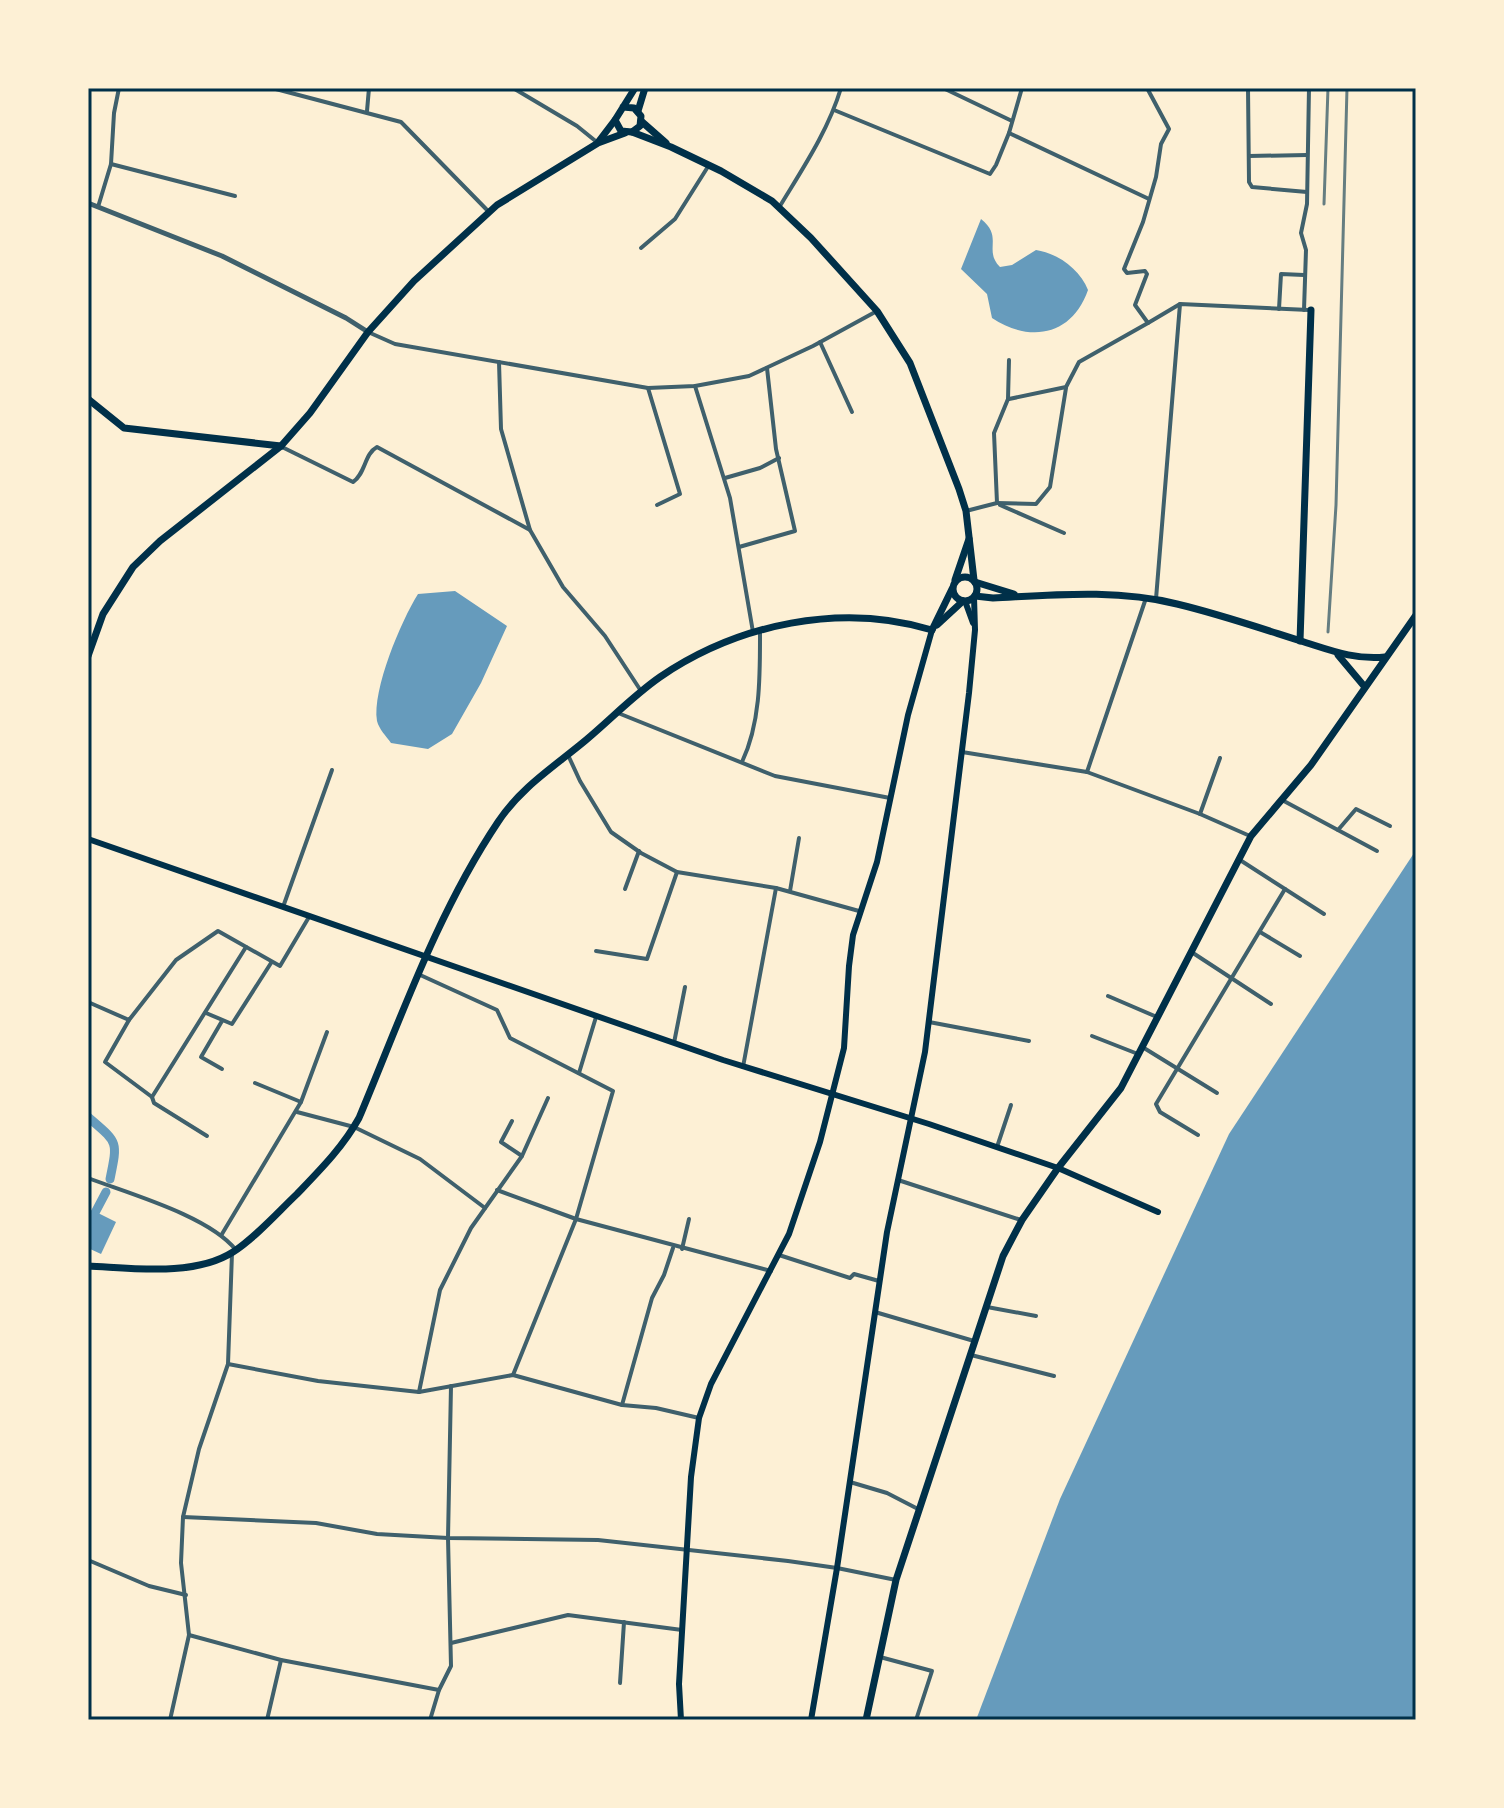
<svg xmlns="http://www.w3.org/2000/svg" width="1504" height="1808" font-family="Roboto,sans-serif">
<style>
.water{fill:#669bbc}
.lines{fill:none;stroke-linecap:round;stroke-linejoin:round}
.canal{stroke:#669bbc;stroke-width:9}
.minor{stroke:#3f606c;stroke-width:4}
.tertiary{stroke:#3f606c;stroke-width:5}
.secondary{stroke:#003049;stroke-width:6}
.primary{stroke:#003049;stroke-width:7}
.trunk{stroke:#003049;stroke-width:7}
.rail{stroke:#657d81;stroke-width:3}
.neatline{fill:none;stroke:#003049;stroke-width:3}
</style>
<rect width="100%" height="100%" fill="#fdf0d5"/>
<g class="water">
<path d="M981,219C1004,237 983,250 1000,267L1012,265L1036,250C1057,253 1080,269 1088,290C1072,336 1030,343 992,318L987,294L961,269Z"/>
<path d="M455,591L507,626L481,683L452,734L428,749L391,743C386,736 379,729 377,721C372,690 401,621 418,594Z"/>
<path d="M1416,850V1720H976L1060,1499L1229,1134Z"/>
<path d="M96,1212L116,1222L101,1254L88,1248V1229Z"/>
</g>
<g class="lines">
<g class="canal">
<path d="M88,1117C118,1143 118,1140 110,1179"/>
<path d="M88,1226L106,1192"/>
</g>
<g class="minor">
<path d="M272,88L401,122L488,211"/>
<path d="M513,88L577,126L598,143"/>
<path d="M943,88L1012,121"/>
<path d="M1147,88L1169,129L1161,144L1156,177L1143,222L1124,269L1127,273L1145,271L1147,274L1135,305L1148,323L1180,304"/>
<path d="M1248,88L1249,182L1252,187L1307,192"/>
<path d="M834,110L990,174L996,165L1009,133L1149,199"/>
<path d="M367,111L369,88"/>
<path d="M1009,133L1022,88"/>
<path d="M1249,156L1307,155"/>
<path d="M111,164L235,196"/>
<path d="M780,206C803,168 828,131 841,88"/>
<path d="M98,207L111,164L114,113L119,88"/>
<path d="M641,248L675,219L709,165"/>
<path d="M1279,309L1281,274L1304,275"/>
<path d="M1304,310L1306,250L1301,233L1307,204L1309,88"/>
<path d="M368,332L395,344L648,388L695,386L749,376L813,346L877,311"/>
<path d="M820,342L852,412"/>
<path d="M499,362L501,429L530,530L563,587L605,636L641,691"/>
<path d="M695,386L730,498L753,632"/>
<path d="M648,388L680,494L657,505"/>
<path d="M1009,399L1066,387L1079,362L1148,323"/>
<path d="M282,447L353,482C366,473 364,454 377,447L530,530"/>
<path d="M725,478L760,468L779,458"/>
<path d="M997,503L1036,504L1050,487L1066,388"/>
<path d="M1000,505L1064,533"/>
<path d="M966,511L997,503L994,433L1008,399L1009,360"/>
<path d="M739,547L795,531L776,449L767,368"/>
<path d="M1156,599L1180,304L1309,310"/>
<path d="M618,713L775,776L890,798"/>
<path d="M962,752L1087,772L1200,814L1250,836"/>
<path d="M568,755L580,781L611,832L641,853L677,872L776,888L859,911"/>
<path d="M742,762C761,722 760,674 760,630"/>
<path d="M1087,772L1146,598"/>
<path d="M1282,800L1377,851"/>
<path d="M1200,814L1220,758"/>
<path d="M1338,830L1356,809L1390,826"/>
<path d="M1240,860L1324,914"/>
<path d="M625,889L639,851"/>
<path d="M790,891L799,838"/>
<path d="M283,907L332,770"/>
<path d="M1260,932L1300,956"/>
<path d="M596,951L647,959L677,872"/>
<path d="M1193,953L1271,1004"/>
<path d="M418,974L497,1010L510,1038L613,1091L576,1219L513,1375"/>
<path d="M1108,996L1157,1017"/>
<path d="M88,1002L129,1020L176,960L218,931L280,966L309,917"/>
<path d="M206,1013L232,1024L271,963"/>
<path d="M129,1020L105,1062L152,1097L154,1103L207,1136"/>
<path d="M222,1021L201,1057L222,1069"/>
<path d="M929,1022L1029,1041"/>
<path d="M1092,1036L1138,1054"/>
<path d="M674,1043L685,987"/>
<path d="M1144,1048L1217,1093"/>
<path d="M743,1067L776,888"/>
<path d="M579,1073L596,1017"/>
<path d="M255,1083L301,1102"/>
<path d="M152,1097L246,947"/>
<path d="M297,1112L354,1127L420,1159L485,1208"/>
<path d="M512,1121L501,1142L522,1156"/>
<path d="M1198,1135L1160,1112L1156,1104L1285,889"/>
<path d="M997,1147L1011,1105"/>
<path d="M88,1178C130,1194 209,1216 236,1250"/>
<path d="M898,1180L1021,1220"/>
<path d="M497,1190L576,1219L771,1271"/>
<path d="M222,1234L301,1102L327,1032"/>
<path d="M682,1249L689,1219"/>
<path d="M779,1255L850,1278L854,1274L879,1281"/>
<path d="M987,1307L1036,1316"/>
<path d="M875,1312L974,1341"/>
<path d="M971,1355L1054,1376"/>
<path d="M228,1364L318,1381L419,1392L513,1375L622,1405L656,1408L699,1418"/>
<path d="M419,1392L440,1290L471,1228L522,1156L548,1098"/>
<path d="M622,1405L652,1298L664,1275L673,1248"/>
<path d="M850,1482L887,1493L918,1509"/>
<path d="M183,1517L316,1523L377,1534L448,1538L598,1540L788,1561L837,1568L896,1580"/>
<path d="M88,1560L149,1586L186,1595"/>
<path d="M189,1635L281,1660L439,1690"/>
<path d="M451,1643L568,1615L682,1630"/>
<path d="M880,1657L932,1671L916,1720"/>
<path d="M620,1683L624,1622"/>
<path d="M170,1720L189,1635L181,1563L183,1517L199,1449L228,1364L232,1253"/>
<path d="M267,1720L281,1660"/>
<path d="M430,1720L439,1690L451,1666L448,1538L451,1386"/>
</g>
<path class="tertiary" d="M88,203L222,256L346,318L368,332"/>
<g class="secondary">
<path d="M965,601L973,623"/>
<path d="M88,839L723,1060L929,1124L1058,1168L1158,1212"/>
<path d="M681,1720L679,1684L691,1477L699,1418L711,1384L789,1234L820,1142L844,1048L849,966L853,935L877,862L908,715L932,630"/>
<path d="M811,1720L837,1568L887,1232L925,1052L969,693L975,630L974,597"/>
</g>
<g class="primary">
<path d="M641,121L666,143"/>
<path d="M632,132L671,147L721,171L772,201L811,238L877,311L910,363L959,489L966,511L974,580"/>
<path d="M88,399L124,428L281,446"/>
<circle cx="965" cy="589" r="12"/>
<path d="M955,580L969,539"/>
<path d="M975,582L1014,594"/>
<path d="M975,596L993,598C1054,595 1116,589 1177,604C1219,614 1260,628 1301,641C1330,650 1354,660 1385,657"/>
<path d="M937,625L963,601"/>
<path d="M932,630L952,589"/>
<path d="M1300,641L1311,310"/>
<path d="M1338,655L1364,686"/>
<path d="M88,1266C132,1268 194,1277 233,1252C256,1237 277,1213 297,1194C320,1170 343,1147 359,1118C401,1018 437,913 498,822C521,787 555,766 586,740C611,719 634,695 660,677C738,624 841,602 932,630"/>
<path d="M866,1720L896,1580L1003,1256L1022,1220L1058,1168L1121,1088L1251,836L1311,765L1416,615"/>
</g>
<g class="trunk">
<path d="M623,107L634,108L641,116L640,126L632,132L621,131L615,120L635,88"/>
<path d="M638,111L645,88"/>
<path d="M599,141L615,120"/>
<path d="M88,656L103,614L133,567L160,541L281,446L310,413L368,332L414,281L497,205L598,143L625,133"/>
</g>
<g class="rail">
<path d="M1324,204L1328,88"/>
<path d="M1328,632L1336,505L1347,88"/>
</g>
</g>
<rect width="1504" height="1808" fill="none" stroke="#fdf0d5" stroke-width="180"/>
<rect x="90" y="90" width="1324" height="1628" class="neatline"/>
</svg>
